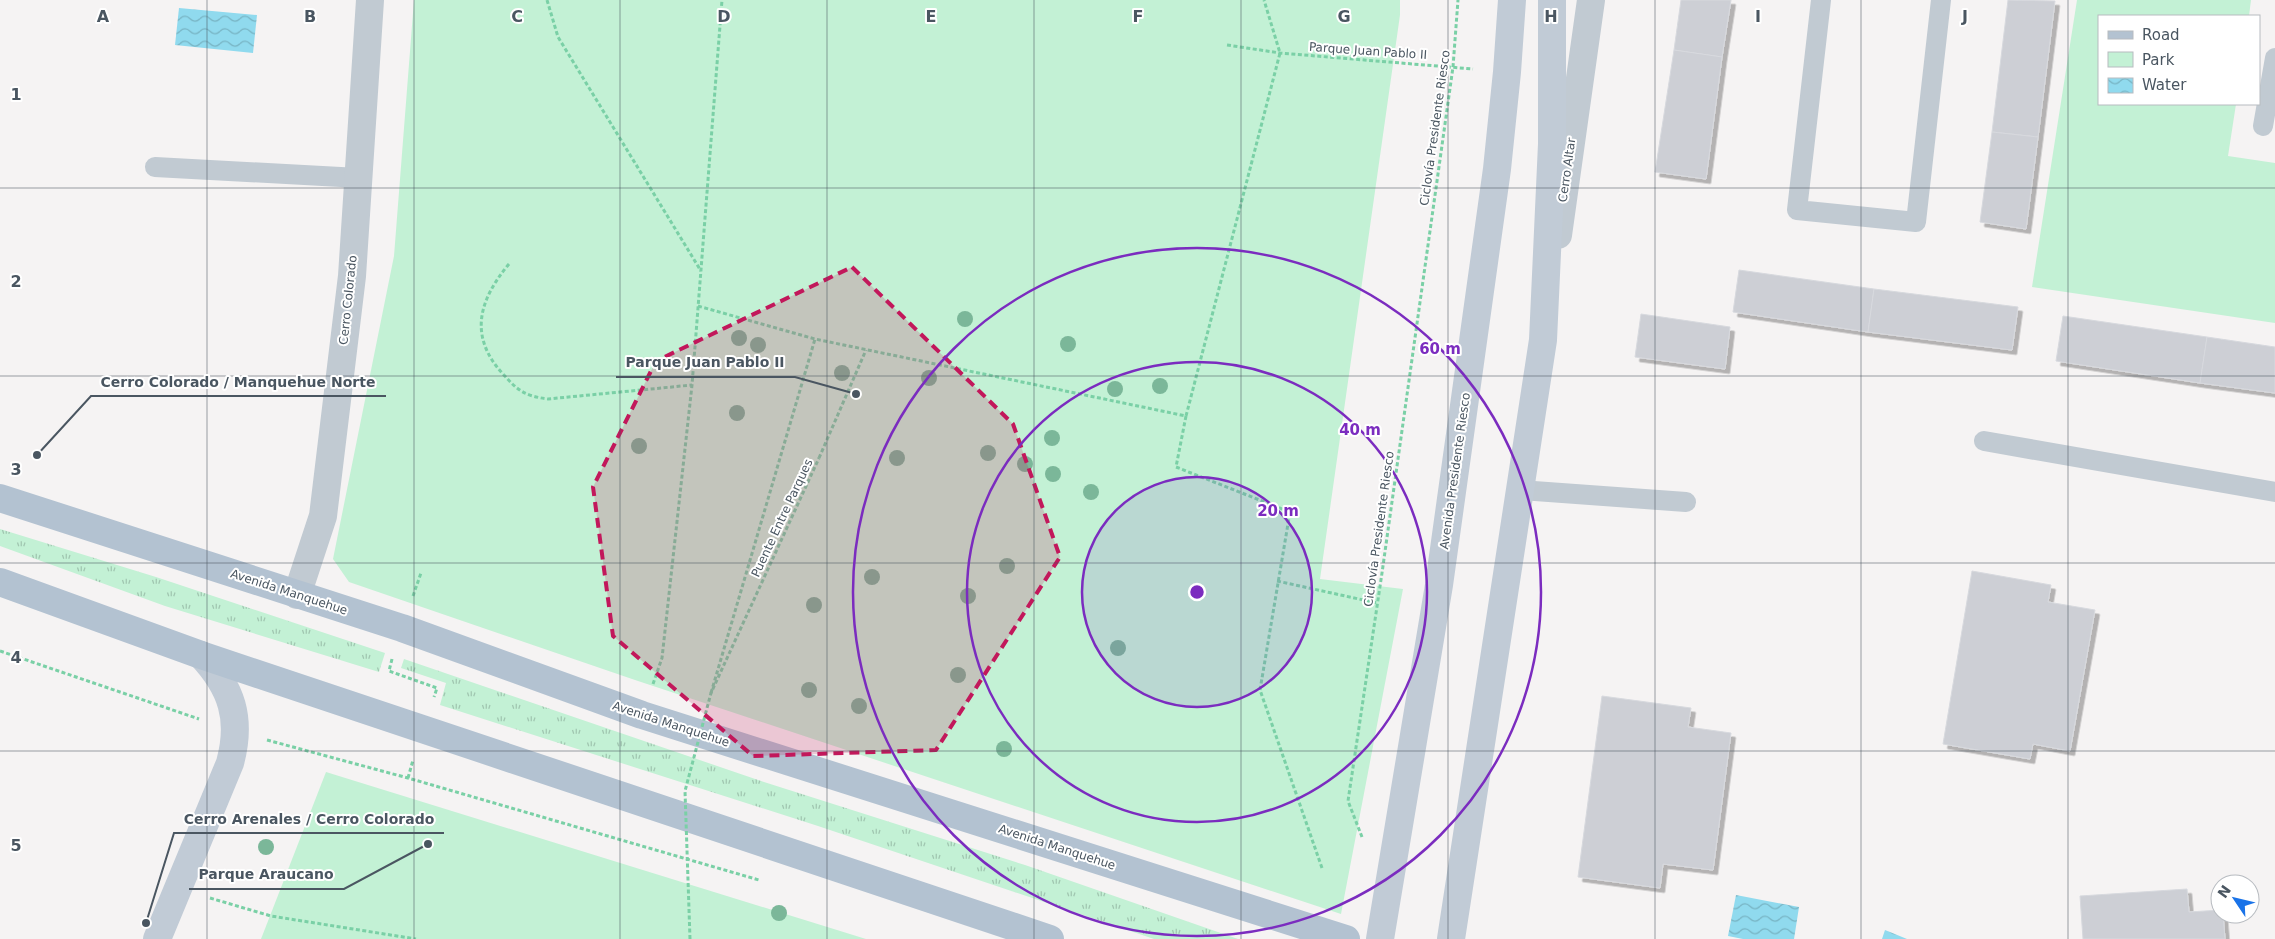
<svg xmlns="http://www.w3.org/2000/svg" width="2275" height="939" font-family="'DejaVu Sans',sans-serif">
<style>
.grass{fill:url(#grass-tufts)}
.green{fill:#c3f1d5}
.water{fill:url(#water-waves)}
.building{fill:#cdcfd5;stroke:#d7d9de;filter:url(#shadow)}
.lines{fill:none;stroke-linecap:round;stroke-linejoin:round}
.path{stroke:#7ad0a6;stroke-width:3;stroke-dasharray:4 2.5;stroke-linecap:butt}
.lane{stroke:#c1cad2;stroke-width:20}
.street{stroke:#c1cad2;stroke-width:28}
.secondary{stroke:#c1cbd6;stroke-width:28}
.primary{stroke:#b3c2d1;stroke-width:28}
.path-bridge{stroke:#7ad0a6;stroke-width:3;stroke-dasharray:4 2.5;stroke-linecap:butt}
.tree{fill:#7bb799}
.marked{fill:#c2185b;fill-opacity:0.2;stroke:#c2185b;stroke-width:4;stroke-dasharray:10 6;stroke-linejoin:round}
.grid{fill:none;stroke:#4a5661;stroke-width:1;stroke-opacity:0.55}
.ring{fill:none;stroke:#7b2cbf;stroke-width:2.5}
.labels{text-anchor:middle;stroke-width:4;stroke-linejoin:round;paint-order:stroke}
.street-label{font-size:12px;fill:#4a5661;stroke:#fff}
.grid-label{font-size:16px;text-anchor:middle;font-weight:bold;fill:#4a5661;stroke:#fff;stroke-width:4;stroke-linejoin:round;paint-order:stroke}
.centre{fill:#7b2cbf;stroke:#fff;stroke-width:2.5}
.ring-label{font-size:15px;text-anchor:middle;font-weight:bold;fill:#7b2cbf;stroke:#fff;stroke-width:4;stroke-linejoin:round;paint-order:stroke}
.leader{fill:none;stroke:#4a5661;stroke-width:2}
.callout-dot{fill:#4a5661;stroke:#fff;stroke-width:2}
.callout-label{font-size:14px;text-anchor:middle;font-weight:bold;fill:#4a5661;stroke:#fff;stroke-width:4;stroke-linejoin:round;paint-order:stroke}
</style>
<defs>
<pattern id="grass-tufts" width="24" height="20" patternUnits="userSpaceOnUse" patternTransform="scale(1.25)"><rect width="24" height="20" fill="#c3f1d5"/><path d="M3 7l-1-3M5 7V3M7 7l1-3M15 17l-1-3M17 17v-4M19 17l1-3" fill="none" stroke="#a0c6b0"/></pattern>
<pattern id="water-waves" width="16" height="10" patternUnits="userSpaceOnUse" patternTransform="scale(1.25)"><rect width="16" height="10" fill="#90daee"/><path d="M0 5q4-4 8 0t8 0" fill="none" stroke="#78b4c4"/></pattern>
<filter id="shadow"><feDropShadow dx="4.5" dy="4.5" stdDeviation="0" flood-color="#0004"/></filter>
</defs>
<rect width="100%" height="100%" fill="#f5f3f3"/>
<g class="grass">
<path d="M0,529L156,577L385,653L379,672L165,606L0,546Z"/>
<path d="M404,659L764,782L1025,865L1238,939H1154L818,826L440,705L446,683L401,668Z"/>
</g>
<g class="green">
<path d="M414,0H1400V15L1320,579L1403,589L1341,914L635,680L349,582L333,559L394,256Z"/>
<path d="M2077,0H2251L2249,16H2099V104H2236L2228,156L2275,163V323L2032,287Z"/>
<path d="M326,772L866,939H261Z"/>
</g>
<g class="water">
<path d="M179,8L257,15L253,53L175,45Z"/>
<path d="M1736,895L1799,907L1794,939H1743L1728,936Z"/>
<path d="M1885,930L1907,939H1882Z"/>
</g>
<g class="building">
<path d="M1681,0H1731L1722,57L1674,50Z"/>
<path d="M2008,0L2055,1L2038,137L1992,132Z"/>
<path d="M1674,50L1722,57L1706,179L1655,172Z"/>
<path d="M1992,132L2038,137L2026,229L1980,222Z"/>
<path d="M1739,270L1874,289L1868,332L1733,312Z"/>
<path d="M1874,289L2018,307L2012,350L1868,332Z"/>
<path d="M1641,314L1730,327L1725,369L1635,357Z"/>
<path d="M2063,316L2207,337L2200,383L2056,361Z"/>
<path d="M2207,337L2275,347V393L2200,383Z"/>
<path d="M1972,571L2051,585L2048,602L2095,610L2070,751L2033,744L2030,759L1943,744Z"/>
<path d="M1602,696L1691,708L1688,727L1731,733L1713,870L1663,864L1660,888L1578,877Z"/>
<path d="M2187,889L2189,912L2220,910V914H2223L2225,939H2083L2080,896Z"/>
</g>
<g class="lines">
<g class="path">
<path d="M547,0L558,37L701,271"/>
<path d="M1227,45L1280,53L1473,69"/>
<path d="M509,264C479,300 468,336 503,374C518,391 525,396 548,399L692,385"/>
<path d="M698,306L815,339L1186,416L1280,53L1264,0"/>
<path d="M1186,416L1176,467L1290,512L1260,690L1322,868"/>
<path d="M819,458L866,350"/>
<path d="M1277,581L1377,603"/>
<path d="M413,596L421,573"/>
<path d="M0,651L199,719"/>
<path d="M392,659L389,671L437,688L434,697"/>
<path d="M653,684L662,658L692,385L722,0"/>
<path d="M711,693L815,339"/>
<path d="M267,740L408,778L759,880"/>
<path d="M408,778L413,760"/>
<path d="M1362,837L1348,801L1382,573L1453,67L1458,0"/>
<path d="M210,898L271,916L416,939"/>
</g>
<g class="lane">
<path d="M1821,0L1797,210L1916,222L1941,0"/>
<path d="M2263,126L2275,58"/>
<path d="M155,167L359,178"/>
<path d="M1984,441L2275,492"/>
<path d="M1520,490L1686,502"/>
</g>
<g class="street">
<path d="M1558,235L1591,0"/>
<path d="M297,595L323,516L352,276L370,0"/>
</g>
<g class="secondary">
<path d="M157,939L230,763C242,719 232,688 201,655"/>
<path d="M1380,939L1439,585L1497,169L1507,72L1512,0"/>
<path d="M1451,939L1543,340L1552,144V0"/>
</g>
<g class="primary">
<path d="M0,498L402,628L642,715L1346,939"/>
<path d="M0,582L201,655L1050,939"/>
</g>
<path class="path-bridge" d="M690,939L685,791L711,693L819,458"/>
</g>
<g class="tree">
<circle cx="965" cy="319" r="8"/>
<circle cx="739" cy="338" r="8"/>
<circle cx="1068" cy="344" r="8"/>
<circle cx="758" cy="345" r="8"/>
<circle cx="842" cy="373" r="8"/>
<circle cx="929" cy="378" r="8"/>
<circle cx="1160" cy="386" r="8"/>
<circle cx="1115" cy="389" r="8"/>
<circle cx="737" cy="413" r="8"/>
<circle cx="1052" cy="438" r="8"/>
<circle cx="639" cy="446" r="8"/>
<circle cx="988" cy="453" r="8"/>
<circle cx="897" cy="458" r="8"/>
<circle cx="1025" cy="464" r="8"/>
<circle cx="1053" cy="474" r="8"/>
<circle cx="1091" cy="492" r="8"/>
<circle cx="1007" cy="566" r="8"/>
<circle cx="872" cy="577" r="8"/>
<circle cx="968" cy="596" r="8"/>
<circle cx="814" cy="605" r="8"/>
<circle cx="1118" cy="648" r="8"/>
<circle cx="958" cy="675" r="8"/>
<circle cx="809" cy="690" r="8"/>
<circle cx="859" cy="706" r="8"/>
<circle cx="1004" cy="749" r="8"/>
<circle cx="266" cy="847" r="8"/>
<circle cx="779" cy="913" r="8"/>
</g>
<path class="marked" d="M852,267L1013,424L1060,557L936,750L753,756L613,636L593,487L656,361Z"/>
<path class="grid" d="M207,0V939M414,0V939M620,0V939M827,0V939M1034,0V939M1241,0V939M1448,0V939M1655,0V939M1861,0V939M2068,0V939M0,188H2275M0,376H2275M0,563H2275M0,751H2275"/>
<circle cx="1197" cy="592" r="115" fill="#7b2cbf" fill-opacity=".12"/>
<g class="ring">
<circle cx="1197" cy="592" r="115"/>
<circle cx="1197" cy="592" r="230"/>
<circle cx="1197" cy="592" r="344"/>
</g>
<g class="labels">
<g class="street-label">
<text transform="translate(1368 51) rotate(4)" y="4">Parque Juan Pablo II</text>
<text transform="translate(1435 128) rotate(-82)" y="4">Ciclovía Presidente Riesco</text>
<text transform="translate(1567 170) rotate(-82)" y="4">Cerro Altar</text>
<text transform="translate(348 300) rotate(-84)" y="4">Cerro Colorado</text>
<text transform="translate(1455 471) rotate(-82)" y="4">Avenida Presidente Riesco</text>
<text transform="translate(782 518) rotate(-65)" y="4">Puente Entre Parques</text>
<text transform="translate(1379 529) rotate(-82)" y="4">Ciclovía Presidente Riesco</text>
<text transform="translate(289 592) rotate(18)" y="4">Avenida Manquehue</text>
<text transform="translate(671 724) rotate(18)" y="4">Avenida Manquehue</text>
<text transform="translate(1057 847) rotate(18)" y="4">Avenida Manquehue</text>
</g>
</g>
<g class="grid-label">
<text x="103" y="22">A</text>
<text x="310" y="22">B</text>
<text x="517" y="22">C</text>
<text x="724" y="22">D</text>
<text x="931" y="22">E</text>
<text x="1138" y="22">F</text>
<text x="1344" y="22">G</text>
<text x="1551" y="22">H</text>
<text x="1758" y="22">I</text>
<text x="1965" y="22">J</text>
<text x="16" y="100">1</text>
<text x="16" y="287">2</text>
<text x="16" y="475">3</text>
<text x="16" y="663">4</text>
<text x="16" y="851">5</text>
</g>
<circle cx="1197" cy="592" r="8" class="centre"/>
<g class="ring-label">
<text x="1440" y="354">60 m</text>
<text x="1360" y="435">40 m</text>
<text x="1278" y="516">20 m</text>
</g>
<path class="leader" d="M856 394L795 377H616M37 455L91 396H386M146 923L174 833H444M428 844L344 889H189"/>
<g class="callout-dot">
<circle cx="856" cy="394" r="5"/>
<circle cx="37" cy="455" r="5"/>
<circle cx="146" cy="923" r="5"/>
<circle cx="428" cy="844" r="5"/>
</g>
<g class="callout-label">
<text x="705" y="367">Parque Juan Pablo II</text>
<text x="238" y="387">Cerro Colorado / Manquehue Norte</text>
<text x="309" y="824">Cerro Arenales / Cerro Colorado</text>
<text x="266" y="879">Parque Araucano</text>
</g>
<rect x="2098" y="15" width="162" height="90" fill="#ffffff" stroke="#b7bbc0"/>
<rect x="2108" y="31" width="25" height="8" fill="#b3c2d1" stroke="#b7bbc0"/>
<text x="2142" y="40" font-size="15" fill="#4a5661">Road</text>
<rect x="2108" y="52" width="25" height="15" fill="#c3f1d5" stroke="#b7bbc0"/>
<text x="2142" y="65" font-size="15" fill="#4a5661">Park</text>
<rect x="2108" y="78" width="25" height="15" fill="url(#water-waves)" stroke="#b7bbc0"/>
<text x="2142" y="90" font-size="15" fill="#4a5661">Water</text>
<g transform="translate(2235 899) rotate(305)"><circle r="24" fill="#ffffff" stroke="#b7bbc0"/>
<path d="M0-4L9 19L0 12L-9 19Z" fill="#1a73e8"/>
<text y="-8" font-size="14" font-weight="bold" text-anchor="middle" fill="#4a5661">N</text>
</g>
</svg>
